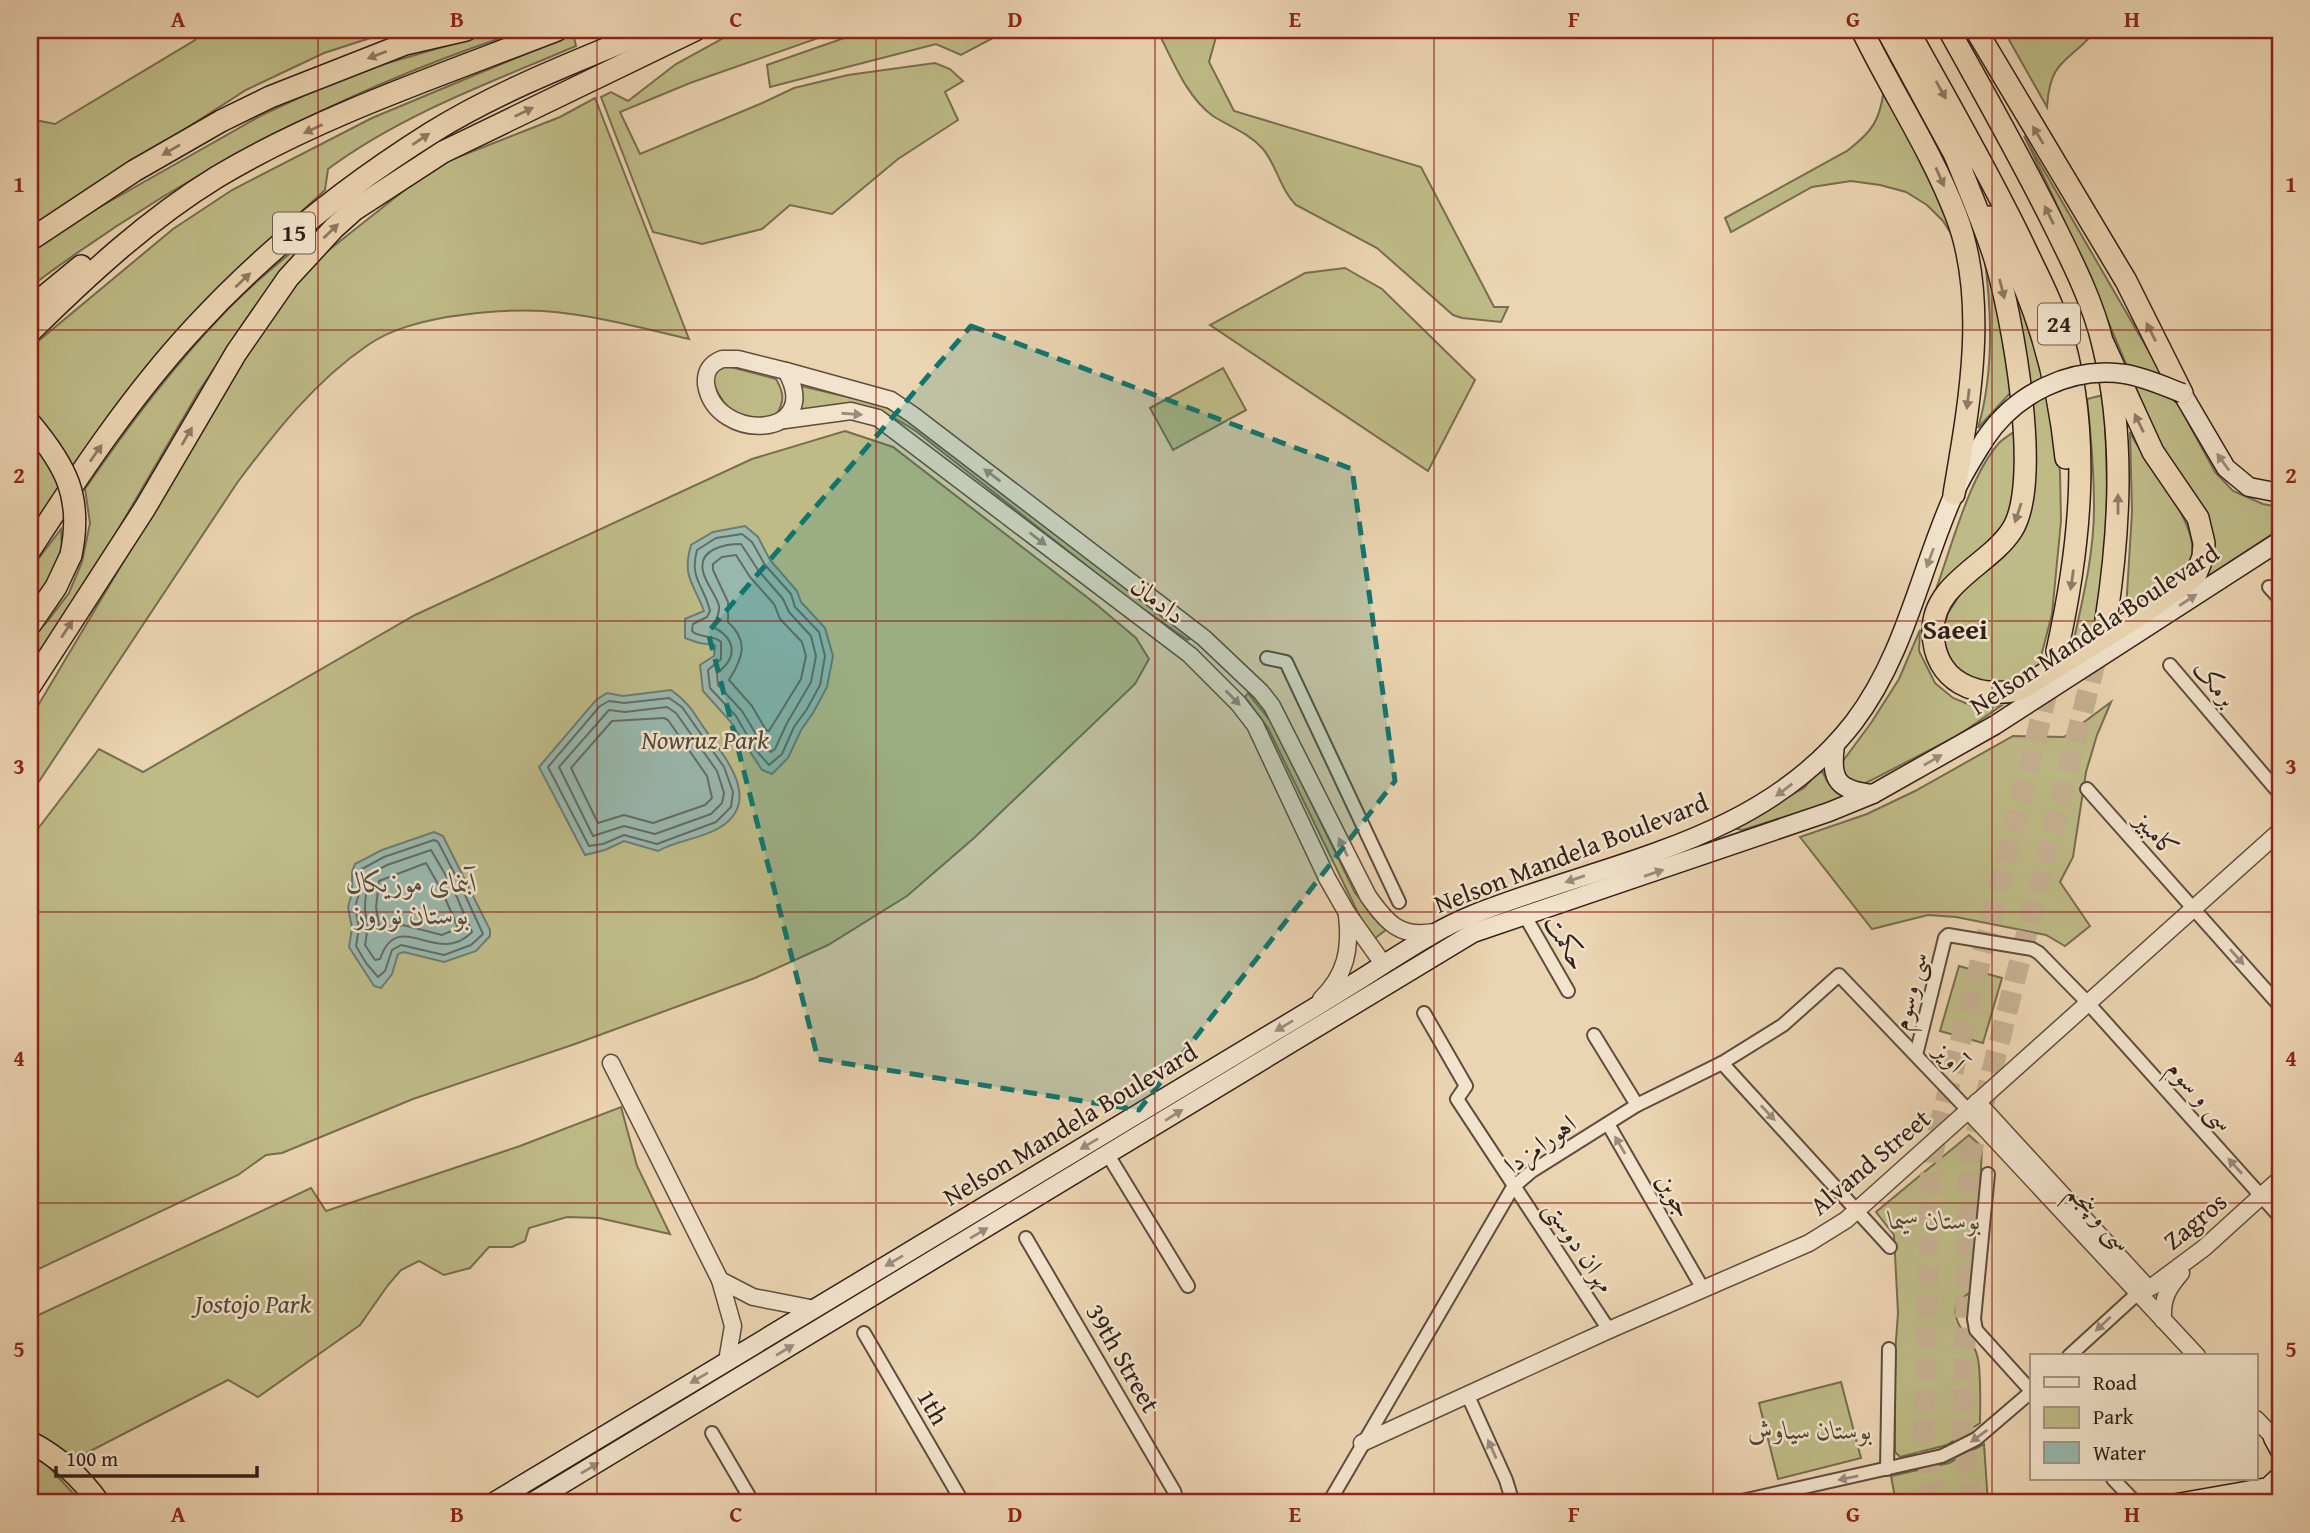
<svg xmlns="http://www.w3.org/2000/svg" width="2310" height="1533" font-family="'Gentium Book Plus',Amiri,serif">
<style>
.green{fill:#bebb87;stroke:#786d50;stroke-width:2}
.water{fill:#98b8ae;stroke:#6f7b72;stroke-width:2}
.lines{fill:none;stroke-linecap:round;stroke-linejoin:round}
.shore{stroke:#656c63;stroke-width:2}
.trunk-tunnel{stroke:#c6b092;stroke-width:21;stroke-dasharray:21 10;stroke-linecap:butt}
.minor-casing{stroke:#604c3e;stroke-width:16}
.tertiary-casing{stroke:#604c3e;stroke-width:19}
.secondary-casing{stroke:#321f18;stroke-width:21}
.trunk-casing{stroke:#321f18;stroke-width:24}
.minor{stroke:#f2e3cc;stroke-width:12}
.tertiary{stroke:#f2e3cc;stroke-width:16}
.secondary{stroke:#f2e3cc;stroke-width:18}
.trunk{stroke:#ebd4b1;stroke-width:21}
.secondary-bridge-casing{stroke:#321f18;stroke-width:21;stroke-linecap:butt}
.trunk-bridge-casing{stroke:#321f18;stroke-width:24;stroke-linecap:butt}
.secondary-bridge{stroke:#f2e3cc;stroke-width:18}
.trunk-bridge{stroke:#ebd4b1;stroke-width:21}
.oneway{fill:#8e7a64}
.oneway2{fill:#9c8b7b}
.marked{fill:#0f766e;fill-opacity:0.2;stroke:#0f766e;stroke-width:5;stroke-dasharray:14 9;stroke-linejoin:round}
.grid{fill:none;stroke:#8f2418;stroke-width:2;stroke-opacity:0.55}
.labels{text-anchor:middle;stroke-width:5;stroke-linejoin:round;paint-order:stroke}
.shield{fill:#f2e3cc;stroke:#6c5a4e;stroke-width:2}
.shield-label{font-size:24px;font-weight:bold;fill:#321f18}
.street-label{font-size:26px;fill:#321f18;stroke:#f2e3cc}
.park-label{font-size:26px;font-style:italic;fill:#554634;stroke:#f2e3cc}
.neighbourhood-label{font-size:28px;font-weight:bold;fill:#321f18;stroke:#f2e3cc}
.water-label{font-size:28px;font-style:italic;fill:#514d45;stroke:#f2e3cc}
.neatline{fill:none;stroke:#8f2418;stroke-width:2.5}
.grid-label{font-size:23px;text-anchor:middle;font-weight:bold;fill:#8f2418}
</style>
<rect width="100%" height="100%" fill="#ebd4b1"/>
<filter id="stains"><feTurbulence type="fractalNoise" baseFrequency=".00286" numOctaves="4"/><feColorMatrix values="0 0 0 0 .2 0 0 0 0 .09 0 0 0 0 .02 0 0 0 .5 -.17"/></filter>
<radialGradient id="worn" r=".72"><stop offset=".6" stop-color="#630" stop-opacity="0"/><stop offset="1" stop-color="#630" stop-opacity=".3"/></radialGradient>
<g class="green">
<path d="M197,30H395L324,53L246,90L30,229V119L55,124L195,40Z"/>
<path d="M501,30L504,37C337,93 171,181 30,287V250L91,212L262,115L350,74Z"/>
<path d="M733,30H841L690,83L620,112L640,154L760,104L794,88L848,75L935,63L950,69L963,81L945,92L958,120L898,159L832,214L790,205L762,229L702,244L653,232L601,97L611,92L628,101L676,64L720,40Z"/>
<path d="M867,30H1008L961,55L936,44L770,87L767,65Z"/>
<path d="M1157,30H1218L1209,62L1234,111L1421,167L1494,307H1508L1501,322L1462,318L1453,315L1377,248L1296,205C1280,189 1277,166 1263,149C1249,133 1230,127 1213,116C1186,97 1172,58 1157,30Z"/>
<path d="M2083,30H2096C2070,63 2050,57 2047,107L2004,31C2038,42 2050,37 2083,30Z"/>
<path d="M573,34L576,46C492,82 402,114 328,169L325,190L224,282L173,342L30,532V348L173,229L232,190L372,118Z"/>
<path d="M1884,89L1933,179L1957,243L1943,221L1927,205L1906,192L1880,185L1851,181L1812,187L1731,232L1725,218L1847,151C1873,131 1880,120 1884,89Z"/>
<path d="M595,98L689,339C643,328 590,314 543,311C511,309 479,312 447,317C420,322 391,329 368,345C315,381 275,432 237,483L30,795V719L153,512L238,362L283,298L320,257L416,181L448,161L560,117Z"/>
<path d="M2024,136L2155,362L2215,472L2233,491L2263,504L2280,507V529L2199,582L2208,559C2147,418 2092,274 2024,136Z"/>
<path d="M321,228L261,299L199,391L91,576L30,668V638L46,623L69,593L82,562L90,523L85,489C127,427 173,367 224,313C254,282 288,255 321,228Z"/>
<path d="M1983,247L1991,263L2012,391L1978,428C1995,370 1992,307 1983,247Z"/>
<path d="M1345,268L1382,289L1475,380L1428,471L1210,325L1305,273Z"/>
<path d="M2015,292L2022,295L2052,402L2060,472L2061,521L2052,614L2039,664L2031,673L1999,689L1962,674L1951,661L1944,644L1943,629L1948,613L1967,584L2030,503L2036,464L2032,415Z"/>
<path d="M723,365L776,379C784,393 785,401 776,415C749,422 732,419 718,393C714,385 712,381 713,372Z"/>
<path d="M1223,368L1246,410L1173,450L1150,408Z"/>
<path d="M801,386L882,405L905,418L1191,637L1188,640L1133,602L917,432C872,403 850,396 798,414L803,399Z"/>
<path d="M2103,395C2109,475 2109,550 2096,629L2072,648C2082,602 2094,555 2094,508C2094,472 2091,435 2087,399Z"/>
<path d="M2017,430L2018,481L2007,521L1941,591L1936,589C1952,546 1969,477 1999,443C2004,438 2011,434 2017,430Z"/>
<path d="M845,431L893,447L1097,605L1136,638L1149,659L1135,684L974,838L907,896L828,945L755,978L575,1044L413,1099L282,1153L266,1155L238,1175L30,1273V839L99,749L143,772L415,615L752,459Z"/>
<path d="M2130,432C2145,466 2220,541 2182,576C2166,590 2144,599 2126,610L2132,512Z"/>
<path d="M61,529L62,551L60,565L30,616V570Z"/>
<path d="M1920,630L1919,651L1935,683L1953,698L1975,707L2001,706L1957,736L1864,784L1849,783L1840,765L1871,723L1899,679Z"/>
<path d="M1248,693L1273,724L1355,893L1387,929L1374,939L1362,921L1268,728L1245,697Z"/>
<path d="M2111,702L2097,735L2086,772L2073,857L2060,882L2090,926L2065,946L2046,935L1956,917L1928,915L1872,929L1800,837L1867,814L1915,791L2013,736L2064,737Z"/>
<path d="M1823,772C1828,787 1835,790 1849,796L1743,830L1736,829V824L1804,788L1817,773Z"/>
<path d="M1959,966L2002,978L1983,1043L1940,1031Z"/>
<path d="M621,1107L637,1166L670,1234L599,1218L567,1217L529,1228L525,1241L512,1247H489L470,1268L444,1275L419,1261L401,1270L388,1285L360,1325L258,1397L228,1380L71,1461L30,1435V1319L311,1188L326,1211L520,1146Z"/>
<path d="M1969,1135L1982,1147L1979,1212L1971,1292C1965,1296 1958,1300 1956,1307C1952,1324 1971,1338 1976,1352C1982,1365 1980,1407 1980,1423L1947,1445L1900,1457L1895,1452V1354L1898,1313L1894,1235L1876,1212Z"/>
<path d="M1841,1382L1861,1458L1778,1479L1759,1403Z"/>
<path d="M1984,1444L1988,1503H1896L1891,1476L1949,1463Z"/>
<path d="M30,1452L48,1466L82,1503H30Z"/>
</g>
<g class="water">
<path d="M745,526L758,537L770,560L797,591L801,602L825,628L833,656L827,687L813,713L801,730L788,758L772,774L762,770L730,721L703,691L700,665L714,656L715,645L699,643L685,638V619L704,611C693,582 682,577 691,545L713,532Z"/>
<path d="M671,690C692,705 695,716 709,735C729,762 761,803 719,828C701,839 677,840 658,851L624,841L605,850L585,855L539,767L596,700L607,693L623,696Z"/>
<path d="M434,832L443,836L490,930V936L476,951L444,962L404,952L398,954L392,974L381,988L374,986L349,947L352,928L348,907L352,893V872L355,864L382,850Z"/>
</g>
<g class="lines">
<g class="shore">
<path d="M742,534L752,542L765,565L791,594L795,607L819,632L825,656L820,685L807,709L794,727L782,754L769,765L755,749L736,716L710,688L708,670L721,659V642C713,634 700,639 692,631L693,624L707,617L710,611C704,585 689,579 697,550L716,538Z"/>
<path d="M741,544L758,570L783,599L789,612L811,636L816,656L811,682L787,723L775,749L771,752L762,744L742,711L718,685L717,673C739,657 735,638 713,627C715,620 720,615 719,606C716,594 705,583 703,571C698,549 725,544 741,544Z"/>
<path d="M736,555L750,577L774,604L780,619L802,642L806,656L801,679L769,731L766,730L752,706L729,680C742,659 750,642 728,622V602L713,570V564L722,557Z"/>
<path d="M669,698L682,707L724,767L733,792L731,807L716,822L657,844L624,835L603,844L589,846L548,767L600,706L609,701L624,703Z"/>
<path d="M667,707L676,713L717,771L724,793L722,803L711,814L655,834L624,826L593,836L559,767L609,710L625,712Z"/>
<path d="M664,718L668,720L707,776L712,798L705,805L653,823L624,815L598,823L571,768L612,721Z"/>
<path d="M434,840L438,842L459,882L483,934L471,945L444,955L401,945L392,950L385,971L378,977L366,963L356,946L359,928L355,907L359,894L360,870L384,857Z"/>
<path d="M431,850L452,886L472,932C437,968 398,906 380,959L375,960L365,945C368,932 367,923 365,910C364,903 368,884 368,875L387,865Z"/>
<path d="M426,863L442,891L458,928L442,935L403,925L380,932L376,907L379,881Z"/>
</g>
<g class="trunk-tunnel">
<path d="M1933,1503L1924,1430L1931,1160L2051,677"/>
<path d="M1972,1503L1963,1436L1969,1162L2099,647"/>
</g>
<g class="minor-casing">
<g id="minor">
<path d="M2269,587L2280,599"/>
<path d="M1267,658L1286,662L1399,902"/>
<path d="M2170,665L2280,794"/>
<path d="M2087,789L2280,1006"/>
<path d="M1525,916L1568,991"/>
<path d="M1424,1013L1466,1086L1457,1099L1609,1330"/>
<path d="M1594,1035L1637,1105"/>
<path d="M1916,1055L1945,938L1948,935L2032,949L2039,953L2088,1003L2280,1217"/>
<path d="M1722,1063L1890,1247"/>
<path d="M1608,1124L1703,1289"/>
<path d="M1108,1155L1188,1286"/>
<path d="M1988,1174L1974,1319L1976,1330L2032,1392"/>
<path d="M1026,1238L1174,1491L1178,1503"/>
<path d="M864,1333L963,1503"/>
<path d="M2069,1356L2138,1293"/>
<path d="M1468,1396L1506,1480L1513,1503"/>
<path d="M712,1433L753,1503"/>
<path d="M1887,1469L1889,1349"/>
<path d="M2113,1479L2136,1503"/>
<path d="M1331,1499L1513,1187L1532,1171L1637,1105L1722,1063L1783,1025L1839,975L1968,1110"/>
<path d="M1733,1503L1942,1456L1976,1439L2032,1391"/>
</g>
</g>
<g class="tertiary-casing">
<g id="tertiary">
<path d="M722,359H738L786,371C825,439 715,444 706,384C705,371 710,364 722,359Z"/>
<path d="M786,371L891,400L913,415L1204,638L1261,692L1272,706L1368,896C1387,923 1400,938 1434,932"/>
<path d="M785,420L851,411L878,418L1190,655L1238,703L1255,725L1327,878L1347,913L1384,965"/>
<path d="M1321,999C1346,975 1351,949 1347,915"/>
<path d="M611,1063L720,1280L733,1326L727,1361"/>
<path d="M1977,1102L2147,1287"/>
<path d="M1968,1110L2197,1356"/>
<path d="M720,1280L753,1297L815,1309"/>
<path d="M2141,1292L2153,1286L2204,1248L2280,1179"/>
<path d="M2163,1320C2162,1299 2167,1289 2181,1273"/>
<path d="M2256,1419L2280,1444"/>
<path d="M1362,1443L1609,1330L1809,1243L1846,1220L2280,831"/>
</g>
</g>
<g class="secondary-casing">
<g id="secondary">
<path d="M2182,393L2226,468L2249,487L2280,493"/>
<path d="M1835,745C1830,781 1838,790 1873,794"/>
<path d="M2273,1438L2280,1451"/>
<path d="M492,1503L1312,1009C1336,994 1360,980 1384,964C1413,946 1440,928 1472,915C1606,861 1760,844 1854,722C1905,655 1920,570 1954,494C1962,475 1974,457 1985,439"/>
<path d="M531,1503L1473,933L1829,812L1873,794L1995,725L2280,541"/>
<path d="M2177,1503L2268,1487L2280,1476"/>
</g>
</g>
<g class="trunk-casing">
<g id="trunk">
<path d="M1862,30C1892,92 1931,150 1956,215C1989,300 1969,406 1954,494"/>
<path d="M1887,30L1962,168"/>
<path d="M1908,30C1947,101 1988,171 2023,244C2035,270 2049,295 2058,322C2093,428 2081,544 2057,651"/>
<path d="M1949,30C1985,95 2022,160 2055,227C2073,263 2094,305 2103,345C2125,435 2120,529 2106,620"/>
<path d="M1976,30L2126,281L2182,393"/>
<path d="M1955,155C1969,190 1984,224 1995,259C2012,315 2043,482 2012,530C1990,565 1932,583 1933,632C1934,682 1976,699 2019,690L2140,615L2187,582L2196,574L2203,557L2204,543L2198,518L2153,452L2103,343"/>
<path d="M1990,217C2034,294 2057,370 2066,458"/>
<path d="M30,240L134,171L221,121L270,97L405,44L466,30"/>
<path d="M30,308L81,266"/>
<path d="M30,332C88,275 147,220 217,177C320,115 445,74 557,30"/>
<path d="M30,550C80,473 132,395 194,328C263,253 345,187 431,133C498,91 579,60 652,30"/>
<path d="M30,625L56,587L71,555"/>
<path d="M30,686L145,508L236,353L288,278L334,228L354,210L443,152L695,30"/>
<path d="M30,1442C59,1457 80,1476 99,1503"/>
</g>
</g>
<use href="#minor" class="minor"/>
<use href="#tertiary" class="tertiary"/>
<use href="#secondary" class="secondary"/>
<use href="#trunk" class="trunk"/>
<g class="secondary-bridge-casing">
<path id="secondary-bridge" d="M1985,439C2015,394 2070,366 2125,374C2144,377 2164,386 2182,393"/>
</g>
<g class="trunk-bridge-casing">
<path id="trunk-bridge" d="M30,423C66,466 83,497 71,555"/>
</g>
<use href="#secondary-bridge" class="secondary-bridge"/>
<use href="#trunk-bridge" class="trunk-bridge"/>
</g>
<defs><path id="oneway-solid" d="M-6-.8H1V-3.2L6.5 0L1 3.2V.8H-6Z" transform="scale(1.75)"/></defs>
<g class="oneway">
<use href="#oneway-solid" transform="translate(377 55) rotate(159)"/>
<use href="#oneway-solid" transform="translate(1941 90) rotate(61)"/>
<use href="#oneway-solid" transform="translate(524 112) rotate(-26)"/>
<use href="#oneway-solid" transform="translate(313 129) rotate(155)"/>
<use href="#oneway-solid" transform="translate(2038 135) rotate(-121)"/>
<use href="#oneway-solid" transform="translate(421 139) rotate(-34)"/>
<use href="#oneway-solid" transform="translate(171 150) rotate(150)"/>
<use href="#oneway-solid" transform="translate(1940 177) rotate(66)"/>
<use href="#oneway-solid" transform="translate(2049 215) rotate(-116)"/>
<use href="#oneway-solid" transform="translate(331 231) rotate(-44)"/>
<use href="#oneway-solid" transform="translate(243 280) rotate(-43)"/>
<use href="#oneway-solid" transform="translate(2002 289) rotate(76)"/>
<use href="#oneway-solid" transform="translate(2151 332) rotate(-117)"/>
<use href="#oneway-solid" transform="translate(1968 399) rotate(97)"/>
<use href="#oneway-solid" transform="translate(2139 423) rotate(-116)"/>
<use href="#oneway-solid" transform="translate(187 436) rotate(-60)"/>
<use href="#oneway-solid" transform="translate(96 453) rotate(-55)"/>
<use href="#oneway-solid" transform="translate(2118 504) rotate(-90)"/>
<use href="#oneway-solid" transform="translate(2018 513) rotate(108)"/>
<use href="#oneway-solid" transform="translate(2072 580) rotate(98)"/>
<use href="#oneway-solid" transform="translate(67 629) rotate(-57)"/>
</g>
<g class="oneway2">
<use href="#oneway-solid" transform="translate(852 414) rotate(4)"/>
<use href="#oneway-solid" transform="translate(2223 462) rotate(-126)"/>
<use href="#oneway-solid" transform="translate(992 475) rotate(-143)"/>
<use href="#oneway-solid" transform="translate(1038 539) rotate(37)"/>
<use href="#oneway-solid" transform="translate(1930 558) rotate(110)"/>
<use href="#oneway-solid" transform="translate(2188 600) rotate(-33)"/>
<use href="#oneway-solid" transform="translate(1233 698) rotate(46)"/>
<use href="#oneway-solid" transform="translate(1933 760) rotate(-30)"/>
<use href="#oneway-solid" transform="translate(1784 790) rotate(143)"/>
<use href="#oneway-solid" transform="translate(1343 847) rotate(-116)"/>
<use href="#oneway-solid" transform="translate(1654 873) rotate(-19)"/>
<use href="#oneway-solid" transform="translate(1575 879) rotate(161)"/>
<use href="#oneway-solid" transform="translate(2237 957) rotate(48)"/>
<use href="#oneway-solid" transform="translate(1284 1026) rotate(149)"/>
<use href="#oneway-solid" transform="translate(1768 1113) rotate(47)"/>
<use href="#oneway-solid" transform="translate(1174 1115) rotate(-32)"/>
<use href="#oneway-solid" transform="translate(1089 1144) rotate(149)"/>
<use href="#oneway-solid" transform="translate(1620 1145) rotate(-120)"/>
<use href="#oneway-solid" transform="translate(2235 1166) rotate(-132)"/>
<use href="#oneway-solid" transform="translate(979 1233) rotate(-31)"/>
<use href="#oneway-solid" transform="translate(894 1261) rotate(149)"/>
<use href="#oneway-solid" transform="translate(2103 1324) rotate(137)"/>
<use href="#oneway-solid" transform="translate(785 1350) rotate(-31)"/>
<use href="#oneway-solid" transform="translate(699 1378) rotate(149)"/>
<use href="#oneway-solid" transform="translate(1979 1436) rotate(144)"/>
<use href="#oneway-solid" transform="translate(1492 1449) rotate(-114)"/>
<use href="#oneway-solid" transform="translate(590 1468) rotate(-31)"/>
<use href="#oneway-solid" transform="translate(1848 1478) rotate(168)"/>
</g>
<path class="marked" d="M971,326L1352,469L1395,781L1139,1110L818,1059L708,632Z"/>
<path class="grid" d="M318,30V1503M597,30V1503M876,30V1503M1155,30V1503M1434,30V1503M1713,30V1503M1992,30V1503M30,330H2280M30,621H2280M30,912H2280M30,1203H2280"/>
<g class="labels">
<g class="shield">
<rect x="273" y="212.5" width="42" height="41" rx="5"/>
<rect x="2038" y="303.5" width="42" height="41" rx="5"/>
</g>
<g class="shield-label">
<text x="294" y="241">15</text>
<text x="2059" y="332">24</text>
</g>
<g class="street-label">
<text transform="translate(1158 600) rotate(37)" y="9">دادمان</text>
<text transform="translate(2094 629) rotate(-33)" y="9">Nelson Mandela Boulevard</text>
<text transform="translate(2215 683) rotate(50)" y="9">برمک</text>
<text transform="translate(2157 834) rotate(48)" y="9">کامبیز</text>
<text transform="translate(1571 853) rotate(-21)" y="9">Nelson Mandela Boulevard</text>
<text transform="translate(1566 942) rotate(60)" y="9">حکمت</text>
<text transform="translate(1909 991) rotate(-76)" y="9">سی وسوم</text>
<text transform="translate(1950 1057) rotate(47)" y="9">آویز</text>
<text transform="translate(2201 1095) rotate(48)" y="9">سی و سوم</text>
<text transform="translate(1070 1124) rotate(-31)" y="9">Nelson Mandela Boulevard</text>
<text transform="translate(1540 1144) rotate(-36)" y="9">اهورامزدا</text>
<text transform="translate(1870 1162) rotate(-40)" y="9">Alvand Street</text>
<text transform="translate(1675 1195) rotate(60)" y="9">جوین</text>
<text transform="translate(2100 1217) rotate(47)" y="9">سی و پنجم</text>
<text transform="translate(2195 1221) rotate(-40)" y="9">Zagros</text>
<text transform="translate(1580 1246) rotate(56)" y="9">مهران دوستی</text>
<text transform="translate(1123 1358) rotate(60)" y="9">39th Street</text>
<text transform="translate(933 1407) rotate(60)" y="9">1th</text>
</g>
<g class="park-label">
<text x="705" y="749">Nowruz Park</text>
<text x="1935" y="1229">بوستان سیما</text>
<text x="253" y="1313">Jostojo Park</text>
<text x="1810" y="1439">بوستان سیاوش</text>
</g>
<g class="neighbourhood-label">
<text x="1955" y="639">Saeei</text>
</g>
<g class="water-label">
<text x="412" y="892">آبنمای موزیکال<tspan x="412" dy="32">بوستان نوروز</tspan></text>
</g>
</g>
<rect width="2310" height="1533" fill="none" stroke="#ebd4b1" stroke-width="77"/>
<rect x="2030" y="1354" width="228" height="126" fill="#f2e3cc" stroke="#a59584" stroke-width="2"/>
<rect x="2044" y="1377" width="35" height="10" fill="#f2e3cc" stroke="#a59584" stroke-width="2"/>
<text x="2093" y="1390" font-size="21" fill="#321f18">Road</text>
<rect x="2044" y="1407" width="35" height="21" fill="#bebb87" stroke="#a59584" stroke-width="2"/>
<text x="2093" y="1424" font-size="21" fill="#321f18">Park</text>
<rect x="2044" y="1442" width="35" height="21" fill="#98b8ae" stroke="#a59584" stroke-width="2"/>
<text x="2093" y="1460" font-size="21" fill="#321f18">Water</text>
<path d="M56 1466v10h201v-10" fill="none" stroke="#321f18" stroke-width="3.5"/>
<text x="66" y="1466" font-size="21" fill="#321f18" stroke="#f2e3cc" stroke-width="5" paint-order="stroke">100 m</text>
<rect x="38" y="38" width="2234" height="1456" class="neatline"/>
<g class="grid-label">
<text x="178" y="27">A</text>
<text x="457" y="27">B</text>
<text x="736" y="27">C</text>
<text x="1015" y="27">D</text>
<text x="1295" y="27">E</text>
<text x="1574" y="27">F</text>
<text x="1853" y="27">G</text>
<text x="2132" y="27">H</text>
<text x="19" y="192">1</text>
<text x="2291" y="192">1</text>
<text x="19" y="483">2</text>
<text x="2291" y="483">2</text>
<text x="19" y="774">3</text>
<text x="2291" y="774">3</text>
<text x="19" y="1066">4</text>
<text x="2291" y="1066">4</text>
<text x="19" y="1357">5</text>
<text x="2291" y="1357">5</text>
<text x="178" y="1522">A</text>
<text x="457" y="1522">B</text>
<text x="736" y="1522">C</text>
<text x="1015" y="1522">D</text>
<text x="1295" y="1522">E</text>
<text x="1574" y="1522">F</text>
<text x="1853" y="1522">G</text>
<text x="2132" y="1522">H</text>
</g>
<rect width="100%" height="100%" filter="url(#stains)"/>
<rect width="100%" height="100%" fill="url(#worn)"/>
</svg>
